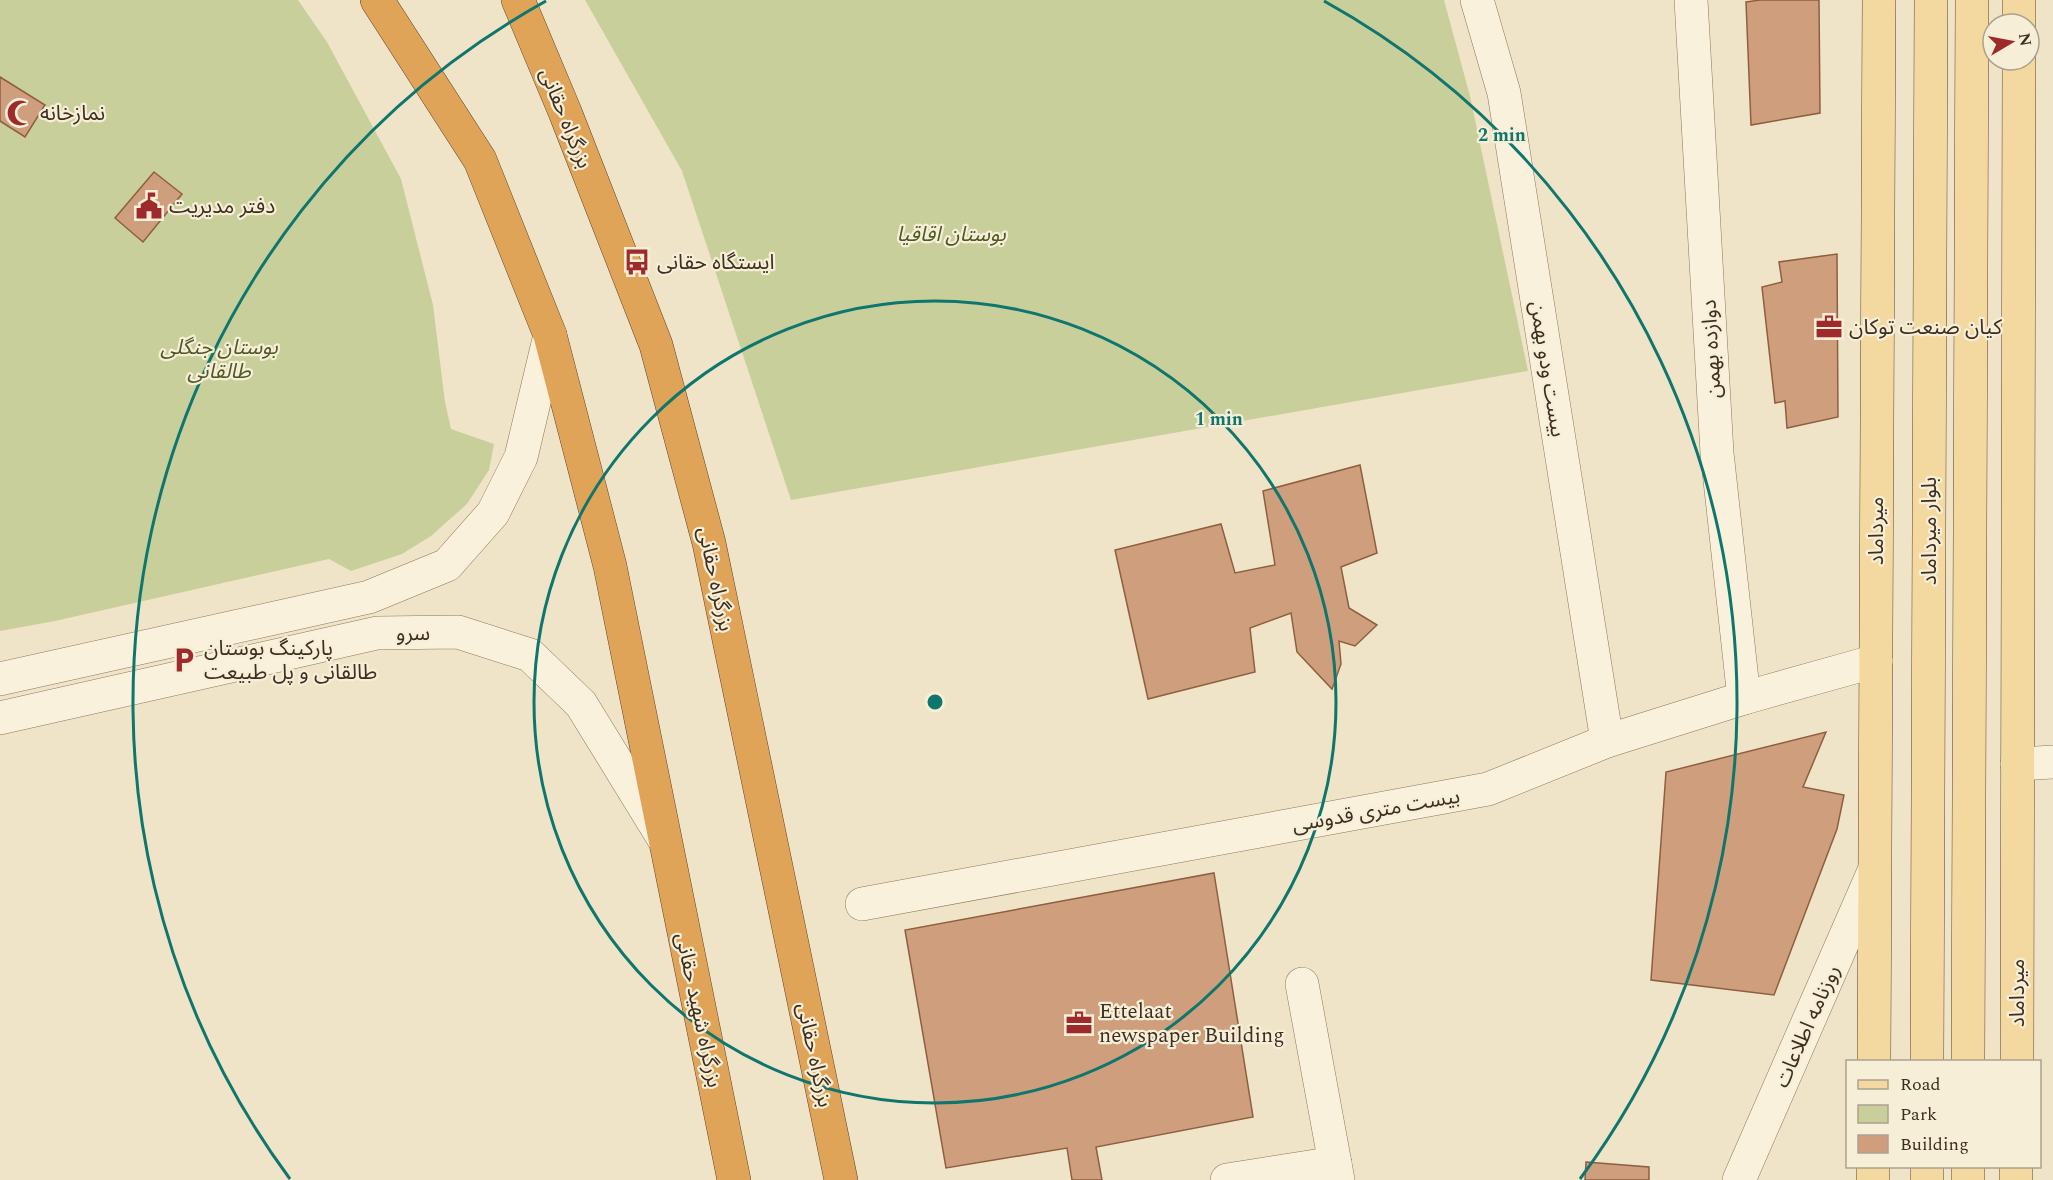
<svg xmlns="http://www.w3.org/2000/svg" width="2053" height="1180" font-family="Spectral,'Noto Sans Arabic',serif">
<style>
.green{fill:#c9cf9b}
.building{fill:#cf9f7d;stroke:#8d5f41;stroke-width:1.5}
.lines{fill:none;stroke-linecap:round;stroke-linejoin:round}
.minor-casing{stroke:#8d765c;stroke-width:34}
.major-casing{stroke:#5b4430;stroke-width:34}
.highway-casing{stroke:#5b4430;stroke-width:34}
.minor{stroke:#faf1dc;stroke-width:33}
.major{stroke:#f3d9a0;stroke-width:33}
.highway{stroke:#e0a458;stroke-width:33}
.ring{fill:none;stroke:#0f766e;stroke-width:3}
.labels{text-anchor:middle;stroke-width:4.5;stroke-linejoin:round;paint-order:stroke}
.poi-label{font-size:21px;fill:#3d2e20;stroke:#f7eed8;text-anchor:start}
.street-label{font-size:21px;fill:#3d2e20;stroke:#f7eed8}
.park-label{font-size:21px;font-style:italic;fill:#4d5a26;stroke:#f7eed8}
.centre{fill:#0f766e;stroke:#f7eed8;stroke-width:3}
.ring-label{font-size:18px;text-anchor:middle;font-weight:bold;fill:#0f766e;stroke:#f7eed8;stroke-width:4.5;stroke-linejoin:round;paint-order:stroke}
</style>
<rect width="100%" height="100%" fill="#f0e4c8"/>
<g class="green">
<path d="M0,0H298L327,42L401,179L433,305L445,402L451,429L494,444L489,470L467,504L431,536L402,554L351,571L329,559L55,621L0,631Z"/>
<path d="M585,0H1444L1470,96L1528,371L791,500L682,171Z"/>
</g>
<g class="building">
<path d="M1760,0H1819L1820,113L1751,125L1746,2Z"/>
<path d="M0,77L45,105L25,137L0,121Z"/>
<path d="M154,172L182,194L143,242L115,218Z"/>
<path d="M1837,254L1838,417L1787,428L1785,401L1775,403L1762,287L1782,282L1779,262Z"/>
<path d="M1360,465L1377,553L1341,567L1349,608L1377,625L1355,646L1339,641L1341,664L1332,689L1297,652L1291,613L1250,628L1255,672L1148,699L1115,550L1221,524L1235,573L1275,565L1263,491Z"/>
<path d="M1826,732L1803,787L1844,795L1837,829L1774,995L1651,980L1666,772Z"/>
<path d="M1214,873L1253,1117L1096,1147L1102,1180H1072L1067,1148L946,1168L905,930Z"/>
<path d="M1586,1162L1649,1167V1180H1585Z"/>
</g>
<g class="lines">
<g class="minor-casing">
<g id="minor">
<path d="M1477,0L1504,93L1607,741"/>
<path d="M1691,0L1717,453L1744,698"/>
<path d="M0,679L369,597L447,565L493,513L521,457L550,335"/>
<path d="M0,718L377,633L458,632L530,655L581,704L664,839"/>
<path d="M2017,764L2053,762"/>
<path d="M862,904L1488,789L1607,741L1744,698L1876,661"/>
<path d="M1302,984L1338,1180"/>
<path d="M1227,1180L1335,1163"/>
<path d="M1739,1180L1874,871"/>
</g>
</g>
<g class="major-casing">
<g id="major">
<path d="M2019,24V0"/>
<path d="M1874,1062L1879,0"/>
<path d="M1927,1062L1931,0"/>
<path d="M1968,1062L1972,0"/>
<path d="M2017,1062L2019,60"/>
<path d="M1873,1180V1166"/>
<path d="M1927,1180V1166"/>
<path d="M1968,1180V1166"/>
<path d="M2016,1180V1166"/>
</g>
</g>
<g class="highway-casing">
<g id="highway">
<path d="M377,0L480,160L550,335L610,566L734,1180"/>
<path d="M518,0L565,112L656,345L709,543L841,1180"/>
</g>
</g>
<use href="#minor" class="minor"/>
<use href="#major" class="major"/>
<use href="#highway" class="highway"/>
</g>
<g class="ring">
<circle cx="935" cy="702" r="401"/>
<path d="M290 1179A802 802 0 0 1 546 1M1324 1A802 802 0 0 1 1580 1179"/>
</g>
<defs>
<g id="mosque-bare" transform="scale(2.07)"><path d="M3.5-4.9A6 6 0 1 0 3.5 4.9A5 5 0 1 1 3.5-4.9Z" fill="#9e2a2b" stroke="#f7eed8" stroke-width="2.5" paint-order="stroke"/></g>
<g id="civic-bare" transform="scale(2.07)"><path d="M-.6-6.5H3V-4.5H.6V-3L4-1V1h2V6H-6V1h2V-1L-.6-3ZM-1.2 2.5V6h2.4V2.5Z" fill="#9e2a2b" stroke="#f7eed8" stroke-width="2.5" paint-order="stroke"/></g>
<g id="bus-bare" transform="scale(2.07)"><path d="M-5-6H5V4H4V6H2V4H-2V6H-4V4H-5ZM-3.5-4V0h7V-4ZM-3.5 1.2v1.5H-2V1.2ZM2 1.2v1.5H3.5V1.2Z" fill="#9e2a2b" stroke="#f7eed8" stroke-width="2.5" paint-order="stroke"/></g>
<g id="office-bare" transform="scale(2.07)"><path d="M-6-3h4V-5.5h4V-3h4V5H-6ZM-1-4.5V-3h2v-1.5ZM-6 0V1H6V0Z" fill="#9e2a2b" stroke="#f7eed8" stroke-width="2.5" paint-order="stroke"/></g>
<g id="parking-bare" transform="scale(2.07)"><path d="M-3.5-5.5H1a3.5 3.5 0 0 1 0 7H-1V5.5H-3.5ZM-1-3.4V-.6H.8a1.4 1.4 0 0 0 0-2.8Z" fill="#9e2a2b" stroke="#f7eed8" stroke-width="2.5" paint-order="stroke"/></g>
</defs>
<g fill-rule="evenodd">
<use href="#mosque-bare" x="20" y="113"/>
<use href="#civic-bare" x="149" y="206"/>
<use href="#bus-bare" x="637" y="262"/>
<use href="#office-bare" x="1829" y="327"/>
<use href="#parking-bare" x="184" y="660"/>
<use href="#office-bare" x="1079" y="1023"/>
</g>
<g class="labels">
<g class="poi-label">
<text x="40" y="120">نمازخانه</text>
<text x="169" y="213">دفتر مدیریت</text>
<text x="657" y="269">ایستگاه حقانی</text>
<text x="1849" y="334">کیان صنعت توکان</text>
<text x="204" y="655">پارکینگ بوستان<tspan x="204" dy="24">طالقانی و پل طبیعت</tspan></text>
<text x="1099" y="1018">Ettelaat<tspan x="1099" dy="24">newspaper Building</tspan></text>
</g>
<g class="street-label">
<text transform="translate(566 118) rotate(68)" y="7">بزرگراه حقانی</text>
<text transform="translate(1711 349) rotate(-93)" y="7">دوازده بهمن</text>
<text transform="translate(1548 369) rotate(81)" y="7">بیست ودو بهمن</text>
<text transform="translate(1876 531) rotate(-90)" y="7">میرداماد</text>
<text transform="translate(1929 531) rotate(-90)" y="7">بلوار میرداماد</text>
<text transform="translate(716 579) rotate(78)" y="7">بزرگراه حقانی</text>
<text transform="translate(413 633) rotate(-1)" y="7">سرو</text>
<text transform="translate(1376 810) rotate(-10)" y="7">بیست متری قدوسی</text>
<text transform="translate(2017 993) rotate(-90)" y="7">میرداماد</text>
<text transform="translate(699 1010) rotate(78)" y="7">بزرگراه شهید حقانی</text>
<text transform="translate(1807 1026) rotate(-66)" y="7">روزنامه اطلاعات</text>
<text transform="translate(815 1055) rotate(78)" y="7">بزرگراه حقانی</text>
</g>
<g class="park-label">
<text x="951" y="241">بوستان اقاقیا</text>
<text x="219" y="354">بوستان جنگلی<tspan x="219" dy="24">طالقانی</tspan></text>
</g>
</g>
<circle cx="935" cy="702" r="9" class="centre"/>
<g class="ring-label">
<text x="1502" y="141">2 min</text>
<text x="1219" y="425">1 min</text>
</g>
<rect x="1846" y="1060" width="195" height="108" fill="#f7eed8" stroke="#ada18e" stroke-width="1.5"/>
<rect x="1858" y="1080" width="30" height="9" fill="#f3d9a0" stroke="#ada18e" stroke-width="1.5"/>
<text x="1900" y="1090" font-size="18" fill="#3d2e20">Road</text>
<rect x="1858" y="1105" width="30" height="18" fill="#c9cf9b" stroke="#ada18e" stroke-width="1.5"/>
<text x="1900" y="1120" font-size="18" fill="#3d2e20">Park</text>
<rect x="1858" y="1135" width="30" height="18" fill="#cf9f7d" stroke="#ada18e" stroke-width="1.5"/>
<text x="1900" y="1150" font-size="18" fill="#3d2e20">Building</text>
<g transform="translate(2011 42) rotate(80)"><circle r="28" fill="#f7eed8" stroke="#ada18e" stroke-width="1.5"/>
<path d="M0-4.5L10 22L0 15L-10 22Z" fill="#9e2a2b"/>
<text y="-9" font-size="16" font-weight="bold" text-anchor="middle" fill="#3d2e20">N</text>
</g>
</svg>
